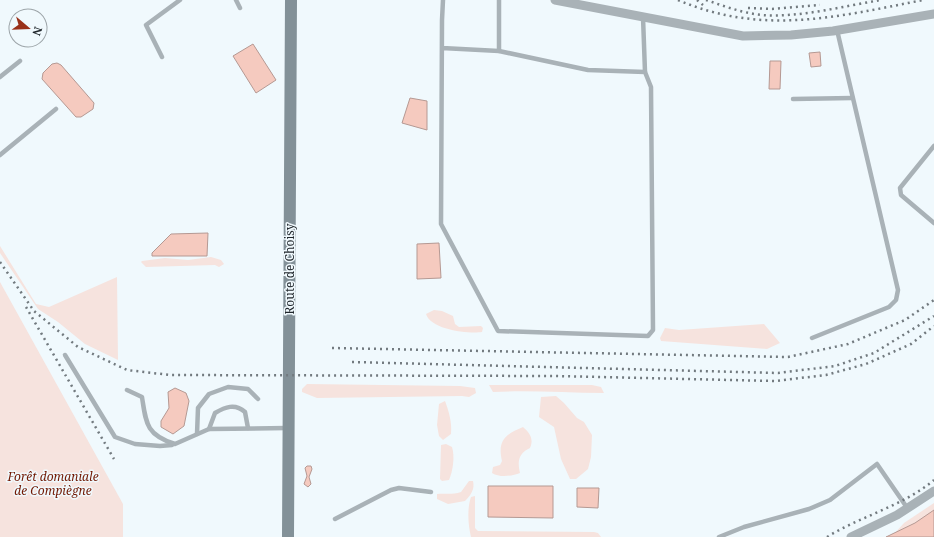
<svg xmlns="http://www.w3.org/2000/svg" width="934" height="537" font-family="'Noto Serif',serif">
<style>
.green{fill:#f6e3de}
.water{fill:#f5cabf;stroke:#b59993}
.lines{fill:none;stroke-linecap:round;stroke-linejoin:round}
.lane{stroke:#a9b2b7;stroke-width:4.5}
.street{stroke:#a9b2b7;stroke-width:9}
.secondary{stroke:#839198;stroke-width:12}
.rail{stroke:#727a7f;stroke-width:2.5;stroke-dasharray:2 4;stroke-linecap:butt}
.labels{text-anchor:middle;stroke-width:3;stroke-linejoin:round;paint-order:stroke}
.street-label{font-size:12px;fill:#20272c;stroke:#f0f9fd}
.park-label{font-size:12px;font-style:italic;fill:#721903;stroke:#f0f9fd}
</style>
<rect width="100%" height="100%" fill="#f0f9fd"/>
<g class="green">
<path d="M0,246L36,304L49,307L117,277L118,360L85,344L58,322L38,309L0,253Z"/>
<path d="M211,257L221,260L224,264L219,267L215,265L146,267L141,262L142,261L165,258L188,260Z"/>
<path d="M0,282L123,504V537H0Z"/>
<path d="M434,310L442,311L453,316L455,324L459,327L481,326L483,328L482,332C469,334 431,330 426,314Z"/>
<path d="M764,324L780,343L767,349L661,341L660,338L665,328L679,330Z"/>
<path d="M307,384L460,386L475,388L476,393L469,397L462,396L317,398L302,392V389Z"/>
<path d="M489,385H592L601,387L604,393C566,393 530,390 493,392Z"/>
<path d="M556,396L564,403L577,418L584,422L592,435L591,457L588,469L576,479H570L561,459L554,427L539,417L541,397Z"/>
<path d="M445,401C449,412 452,422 451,434L443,440L439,436L437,425L439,404Z"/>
<path d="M523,427C530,433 534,439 530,448C519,453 517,461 520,473C512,476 500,478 492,473L493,467L500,465L502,461C497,440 506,434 523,427Z"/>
<path d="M446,444L452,447C455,456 453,471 449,480L442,481L440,479L441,445Z"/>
<path d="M469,481H473C475,489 471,495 465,501L448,504L437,499V494C445,493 452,495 461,492Z"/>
<path d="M475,496V528L478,531L594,532L598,533L601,537H471C468,525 467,508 471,497Z"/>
<path d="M934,503V513L902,533H895L904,523Z"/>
</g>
<g class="water">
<path d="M253,44L276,80L256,93L233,56Z"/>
<path d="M820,52L821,66L811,67L809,53Z"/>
<path d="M770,61H781L780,89H769Z"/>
<path d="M57,63L61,65L94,103L93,109L81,117H76L42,79L43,73L52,64Z"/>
<path d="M410,98L427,101V130L402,123Z"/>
<path d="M208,233L207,256H152V253L171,234Z"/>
<path d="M439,243L441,278L417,279V244Z"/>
<path d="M175,388L186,393L189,401L184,426L173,434L161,427V421L169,408L168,392Z"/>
<path d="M307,466H311L312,469L309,477L311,484L308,487L304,484L307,476L305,468Z"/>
<path d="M488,486H553V518L488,517Z"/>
<path d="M577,488H599L598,508L577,507Z"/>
<path d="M934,510V537H886L915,523Z"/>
</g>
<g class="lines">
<g class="lane">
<path d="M236,0L240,8"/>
<path d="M643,17L645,72"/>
<path d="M442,48L499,51L588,70L645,72L651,87L653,330L648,336L498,331L441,224L442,20L443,0"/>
<path d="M499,51V0"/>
<path d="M162,57L146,25L180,0"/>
<path d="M0,77L20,61"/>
<path d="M793,99L852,98"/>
<path d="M934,146L900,188L901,195L934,223"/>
<path d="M0,155L56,109"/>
<path d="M812,338L889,307L896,300L898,290L837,30"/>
<path d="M65,355L115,437L135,444L160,446L172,445"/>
<path d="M127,390L142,397C146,423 146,435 175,444L209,429L287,428"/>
<path d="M209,429L215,413C225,407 235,403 245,412L248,428"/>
<path d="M197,434L198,408L209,394L228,387L248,389L258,399"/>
<path d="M335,519L391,490L399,488L431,492"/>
<path d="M719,537L744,527L809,509L830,500L877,464L908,509"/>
</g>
<g class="street">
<path d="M555,0L743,36L791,35L833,31L934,14"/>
<path d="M851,537L897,515L934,491"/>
</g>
<path class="secondary" d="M288,537L291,0"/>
<g class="rail">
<path d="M678,0C762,36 837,17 923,0"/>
<path d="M697,0L703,5"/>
<path d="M706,0C724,6 742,13 762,15C799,18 844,6 881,0"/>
<path d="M748,8L772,9L820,5"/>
<path d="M0,262L34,311L78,347L127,370L170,375L556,376L775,381L826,375L866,364L911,344L934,326"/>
<path d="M26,307L114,459"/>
<path d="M332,348L788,357L848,344L905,320L934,300"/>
<path d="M352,362L778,373L835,366L874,353L934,316"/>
<path d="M827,537C861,516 903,506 934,480"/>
</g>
</g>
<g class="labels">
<g class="street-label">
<text transform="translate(290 269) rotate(-90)" y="4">Route de Choisy</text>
</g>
<g class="park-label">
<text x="53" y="481">Forêt domaniale<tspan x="53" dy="14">de Compiègne</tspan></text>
</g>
</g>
<g transform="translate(28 28) rotate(109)"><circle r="19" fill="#f0f9fd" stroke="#9da5a9"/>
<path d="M0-3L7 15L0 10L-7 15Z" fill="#993019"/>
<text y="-6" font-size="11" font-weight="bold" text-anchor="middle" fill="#20272c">N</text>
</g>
</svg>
